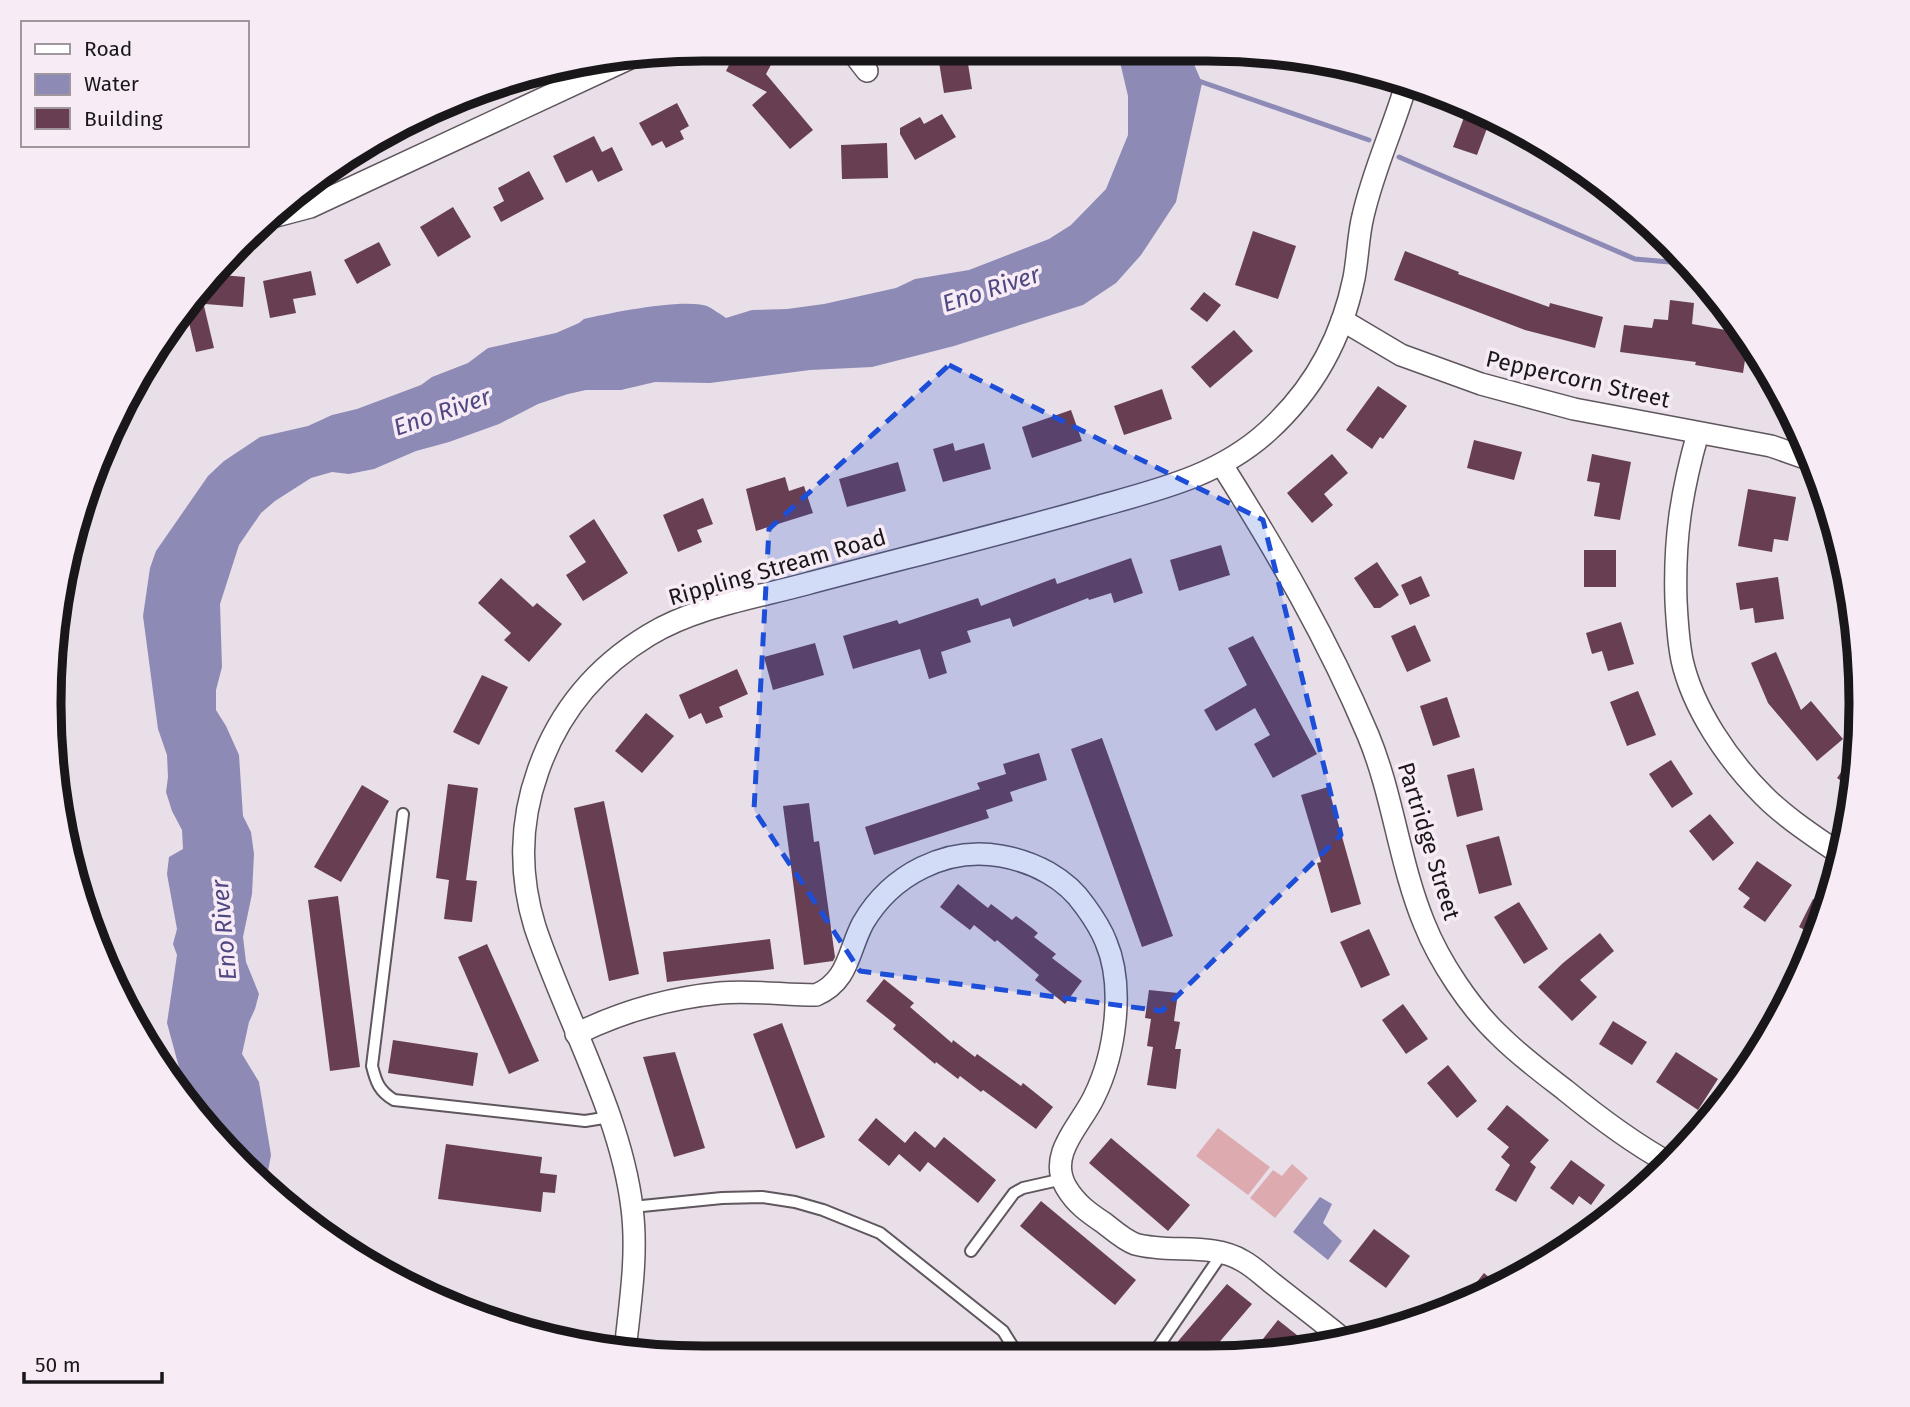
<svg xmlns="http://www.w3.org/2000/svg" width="1910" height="1407" font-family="'Fira Sans',sans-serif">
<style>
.green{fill:#ddaab0}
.water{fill:#8e8ab6}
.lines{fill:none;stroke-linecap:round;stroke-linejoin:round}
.stream{stroke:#8e8ab6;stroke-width:5}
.building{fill:#683f52}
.lane-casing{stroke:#5f565e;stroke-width:14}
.street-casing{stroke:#5f565e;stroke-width:24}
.lane{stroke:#fff;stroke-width:10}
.street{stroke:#fff;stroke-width:21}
.marked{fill:#1d4ed8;fill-opacity:0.2;stroke:#1d4ed8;stroke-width:5;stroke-dasharray:14 9;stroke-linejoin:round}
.labels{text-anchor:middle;stroke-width:7;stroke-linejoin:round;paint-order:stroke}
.street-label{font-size:23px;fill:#1a171a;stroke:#f7ecf5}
.water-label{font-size:24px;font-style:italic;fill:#504882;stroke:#f7ecf5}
.rim{fill:none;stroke:#1a171a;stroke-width:9}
</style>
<rect width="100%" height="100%" fill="#e9dfe8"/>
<g class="green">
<path d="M1218,1128L1270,1167L1248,1195L1196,1156Z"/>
<path d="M1292,1164L1308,1178L1275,1218L1250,1198L1273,1170L1282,1176Z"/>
</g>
<g class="water">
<path d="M1115,50H1188L1202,83L1176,202L1141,255L1116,283L1083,305L954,346L872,367L810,370L710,383L655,382L621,390H586L568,394L538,404L499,424L449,442L416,451L374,469L349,474L332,472L311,478L275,501L261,513L239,545L220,604L222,667L216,690V710L226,726L239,755L243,816L251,832L254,854L252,894L243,937L246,962L259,994L255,1009L249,1022L242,1054L259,1082L271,1155L265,1188L190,1108L167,1023L177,955L173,944L177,929L167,874L169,857L183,849L182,830L172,811L166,792L168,777L167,755L158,729L143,616L150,568L156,551L208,476L224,461L260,437L308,426L332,415L357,409L421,385L432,377L468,363L488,348L556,333L579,323L584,319C609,313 683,298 707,306C713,309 720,314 726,318L752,310L787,309L824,304L896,288L915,279L969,270L1049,239L1071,225L1106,189L1128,135V96L1119,58Z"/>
<path d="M1320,1197L1332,1204L1323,1223L1342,1241L1328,1260L1293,1232Z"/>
</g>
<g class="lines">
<g class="stream">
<path d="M1196,80L1369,140"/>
<path d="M1399,157L1635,259L1681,263"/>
</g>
</g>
<g class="building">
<path d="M737,49H750L773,61L766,74L813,130L790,149L752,105L767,92L726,71Z"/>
<path d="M966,51L972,89L944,93L938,56Z"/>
<path d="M677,103L689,126L680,131L684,139L666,148L662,141L652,146L639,123Z"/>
<path d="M1466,112L1489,123L1477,155L1453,147Z"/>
<path d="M942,114L956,137L915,160L900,134V128L920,117L924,124Z"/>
<path d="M594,136L602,152L612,147L623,170L598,182L592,170L566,183L553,156Z"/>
<path d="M887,143L888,178L842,179L841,145Z"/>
<path d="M529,171L544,199L501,222L493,207L504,201L498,188Z"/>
<path d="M453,207L471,237L438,257L420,227Z"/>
<path d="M1253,231L1296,246L1278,299L1235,285Z"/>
<path d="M379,242L391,265L357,284L344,260Z"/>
<path d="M1405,251L1459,272L1458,274L1549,307L1550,303L1603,317L1595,348L1525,330L1394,280Z"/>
<path d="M311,271L316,295L293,299L296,313L270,318L263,281Z"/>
<path d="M210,274L245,277L243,307L205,304L207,278Z"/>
<path d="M1204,292L1221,305L1207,322L1190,309Z"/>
<path d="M1670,300L1694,303L1692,324L1743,333L1748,341L1743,373L1695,365L1696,362L1620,352L1624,325L1652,328L1654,319L1668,320Z"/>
<path d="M204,306L214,348L196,352L186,310Z"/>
<path d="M1234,330L1253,351L1210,388L1191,367Z"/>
<path d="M1378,386L1407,406L1383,439L1380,437L1372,449L1346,430Z"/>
<path d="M1162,389L1172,419L1124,435L1114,406Z"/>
<path d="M1071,410L1082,441L1032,458L1022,427Z"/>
<path d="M1474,440L1522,452L1514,480L1467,468Z"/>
<path d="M953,443L955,451L984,443L991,469L943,482L933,449Z"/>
<path d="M1332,454L1348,473L1324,494L1333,505L1312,523L1287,493Z"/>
<path d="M1592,454L1631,462L1620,520L1594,516L1600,483L1587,481Z"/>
<path d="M898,462L906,491L847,507L839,479Z"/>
<path d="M785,477L789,491L804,486L813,513L756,531L746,489Z"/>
<path d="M1748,489L1796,497L1788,541L1774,539L1772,552L1738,546Z"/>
<path d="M703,498L713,524L697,530L702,542L678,552L663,515Z"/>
<path d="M594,519L628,573L583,601L566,575L586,562L569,536Z"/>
<path d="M1221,545L1230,575L1179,591L1170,560Z"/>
<rect x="1584" y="550" width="32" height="37"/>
<path d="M1131,558L1143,593L1114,603L1111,593L1089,600L1088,598L1013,627L1010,618L967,631L971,642L941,652L947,673L929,679L920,649L853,669L843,636L897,620L899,624L978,598L981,606L1055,578L1057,584Z"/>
<path d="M1377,562L1399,595L1380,608H1374L1354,578Z"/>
<path d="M1421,576L1430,596L1410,605L1401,585Z"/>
<path d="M1778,577L1784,619L1755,623L1753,608L1740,610L1736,583Z"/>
<path d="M501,578L533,607L537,603L562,624L529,662L504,640L511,633L478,603Z"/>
<path d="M1621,622L1634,664L1608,671L1602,651L1592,654L1586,633Z"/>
<path d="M1415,625L1431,661L1407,672L1391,636Z"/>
<path d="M1253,636L1317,754L1273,778L1254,744L1270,735L1255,708L1216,731L1204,710L1247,685L1228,648Z"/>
<path d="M815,643L824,675L773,690L764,657Z"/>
<path d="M1776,652L1801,710L1811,701L1843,739L1817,761L1768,703L1751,663Z"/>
<path d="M737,669L748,694L719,707L723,717L706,724L701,713L689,719L679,695Z"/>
<path d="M482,675L508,687L479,745L453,732Z"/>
<path d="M1638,691L1656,735L1627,746L1610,702Z"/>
<path d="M1447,697L1460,737L1433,746L1420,706Z"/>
<path d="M646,713L674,736L642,773L615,751Z"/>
<path d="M1102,738L1173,936L1142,947L1071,749Z"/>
<path d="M1857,750L1855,789V790L1837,778Z"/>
<path d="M1039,753L1047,780L1010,792L1013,801L986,810L989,818L874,855L865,827L980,789L977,783L1006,774L1003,764Z"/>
<path d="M1671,760L1693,794L1672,808L1649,774Z"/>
<path d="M1474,768L1483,810L1457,817L1447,775Z"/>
<path d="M448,784L478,788L466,880L477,881L472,922L444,919L449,880L436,878Z"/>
<path d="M362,785L389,801L341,882L314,867Z"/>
<path d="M1328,787L1361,904L1331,913L1317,863L1321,862L1301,795Z"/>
<path d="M604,801L639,974L609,981L574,808Z"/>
<path d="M809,803L814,842L819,841L835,957L833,961L804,965L783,806Z"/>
<path d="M1710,814L1734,843L1713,861L1689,831Z"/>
<path d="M1499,836L1512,885L1479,894L1466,845Z"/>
<path d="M1757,861L1792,885L1765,922L1743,907L1750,898L1738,889Z"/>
<path d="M958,884L988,908L991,904L1012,920L1016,916L1032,928L1038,933L1034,937L1056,954L1052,958L1082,981L1065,1004L1035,980L1039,975L997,940L995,942L974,925L970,930L940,907Z"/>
<path d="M338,896L360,1067L330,1071L308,900Z"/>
<path d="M1813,899L1828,907L1816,936L1799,927Z"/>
<path d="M1519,902L1548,949L1524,964L1494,917Z"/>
<path d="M1369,929L1390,975L1361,988L1340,942Z"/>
<path d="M1600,933L1614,951L1580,980L1597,997L1572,1021L1538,987L1563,963Z"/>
<path d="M770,939L774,969L667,982L663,952Z"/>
<path d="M487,944L539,1061L509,1074L458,957Z"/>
<path d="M884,979L914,1003L910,1007L952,1043L953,1040L975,1057L977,1054L1021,1086L1023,1083L1053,1107L1036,1129L983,1090L981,1092L960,1076L958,1079L936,1062L935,1064L893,1029L896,1025L866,1001Z"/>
<path d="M1149,990L1178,993L1174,1021L1180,1022L1175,1049H1181L1176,1089L1147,1085L1153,1047L1147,1046L1151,1019L1145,1018Z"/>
<path d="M1403,1004L1428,1039L1406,1054L1382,1020Z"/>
<path d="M1613,1021L1647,1042L1632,1065L1599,1044Z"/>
<path d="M782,1023L825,1137L796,1149L753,1034Z"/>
<path d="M393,1040L478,1053L473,1086L388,1073Z"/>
<path d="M675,1052L705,1148L674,1157L643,1057Z"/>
<path d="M1676,1052L1718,1079L1698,1110L1656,1082Z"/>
<path d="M1448,1065L1477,1101L1457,1118L1427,1083Z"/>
<path d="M1507,1105L1549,1140L1530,1162L1536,1167L1516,1202L1495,1190L1510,1165L1501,1157L1509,1147L1487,1129Z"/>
<path d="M876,1118L905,1143L915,1131L935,1148L944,1137L996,1180L978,1203L928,1162L920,1172L899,1154L889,1166L858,1140Z"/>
<path d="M1111,1138L1190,1205L1168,1231L1089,1163Z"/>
<path d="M446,1144L542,1157L540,1173L557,1175L555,1193L543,1192L541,1212L438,1199Z"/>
<path d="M1571,1160L1605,1185L1591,1205L1579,1196L1573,1205L1550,1188Z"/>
<path d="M1041,1201L1136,1280L1115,1305L1020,1226Z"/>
<path d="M1374,1229L1410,1256L1386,1288L1349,1261Z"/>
<path d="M1484,1273L1498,1285L1458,1308L1457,1307Z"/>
<path d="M1227,1284L1252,1304L1210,1353H1168Z"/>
<path d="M1278,1320L1312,1347L1292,1352H1270L1259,1344Z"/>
</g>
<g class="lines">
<g class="lane-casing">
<g id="lane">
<path d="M403,814L372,1066C376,1082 379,1091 394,1100L585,1121L610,1117"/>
<path d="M632,1207L722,1198L762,1197L795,1202L823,1210L880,1233L1003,1331L1013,1347L1023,1354"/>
<path d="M971,1251L1014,1193L1023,1188L1063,1179"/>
<path d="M1154,1353L1223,1252"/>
</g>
</g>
<g class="street-casing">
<g id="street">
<path d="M850,49L867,71"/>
<path d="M276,216L310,207L628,59"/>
<path d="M1342,320L1401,355L1481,384L1574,409L1771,446L1811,460"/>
<path d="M1698,433C1681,493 1674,539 1676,601C1677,621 1678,640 1682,660C1693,709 1728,760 1764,796C1786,818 1814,836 1840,854"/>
<path d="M1222,465C1277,552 1328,640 1368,735C1393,795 1399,862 1424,923C1439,961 1470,1008 1500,1036C1520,1056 1543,1073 1565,1090C1598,1117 1631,1142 1669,1163"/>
<path d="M576,1034C621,1012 669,998 720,993C751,990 784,995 816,995C849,981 848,951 863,923C891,875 946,846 1001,856C1034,862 1066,878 1085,906C1093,917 1101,929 1106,942C1125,987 1115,1055 1094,1097C1081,1125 1047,1154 1066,1187C1076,1204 1089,1213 1104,1223C1113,1230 1124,1240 1135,1244C1170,1254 1211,1242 1243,1261C1254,1267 1263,1276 1272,1283C1296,1302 1320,1320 1343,1339"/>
<path d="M625,1351C630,1303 638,1255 632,1208C621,1114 565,1017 535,927C519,875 520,821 538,771C558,713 596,667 649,635C695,607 754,598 806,584C904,558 1002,534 1100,506C1161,489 1220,475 1268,431C1313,390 1342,337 1354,278C1358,257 1358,236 1363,216C1373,171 1393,129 1406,85"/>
</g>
</g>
<use href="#lane" class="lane"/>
<use href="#street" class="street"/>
</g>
<path class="marked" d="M949,365L1263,520L1341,835L1162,1011L860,971L754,810L769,529Z"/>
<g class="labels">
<g class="street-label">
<text transform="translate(1578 379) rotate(13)" y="8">Peppercorn Street</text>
<text transform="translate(777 567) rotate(-16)" y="8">Rippling Stream Road</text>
<text transform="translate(1429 841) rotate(73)" y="8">Partridge Street</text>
</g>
<g class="water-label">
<text transform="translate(991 289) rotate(-18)" y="8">Eno River</text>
<text transform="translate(442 412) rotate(-19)" y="8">Eno River</text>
<text transform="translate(224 930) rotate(-95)" y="8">Eno River</text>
</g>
</g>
<path d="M0 0H1910V1407H0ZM703 61H1207A642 642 0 0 1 1849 703V704A642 642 0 0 1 1207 1346H703A642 642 0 0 1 61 704V703A642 642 0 0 1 703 61Z" fill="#f7ecf5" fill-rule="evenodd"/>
<path class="rim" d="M703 61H1207A642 642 0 0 1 1849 703V704A642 642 0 0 1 1207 1346H703A642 642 0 0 1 61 704V703A642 642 0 0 1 703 61Z"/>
<rect x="21" y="21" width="228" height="126" fill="#f7ecf5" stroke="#9f979d" stroke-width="2"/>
<rect x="35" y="44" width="35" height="10" fill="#ffffff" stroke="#9f979d" stroke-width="2"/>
<text x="84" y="56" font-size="21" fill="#1a171a">Road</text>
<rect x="35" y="74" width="35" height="21" fill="#8e8ab6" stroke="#9f979d" stroke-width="2"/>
<text x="84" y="91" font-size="21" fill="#1a171a">Water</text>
<rect x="35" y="108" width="35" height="21" fill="#683f52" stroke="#9f979d" stroke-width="2"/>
<text x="84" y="126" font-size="21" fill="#1a171a">Building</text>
<path d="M24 1372v10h138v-10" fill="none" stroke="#1a171a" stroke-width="3.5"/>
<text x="35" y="1372" font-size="21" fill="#1a171a" stroke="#f7ecf5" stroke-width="5" paint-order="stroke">50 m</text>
</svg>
